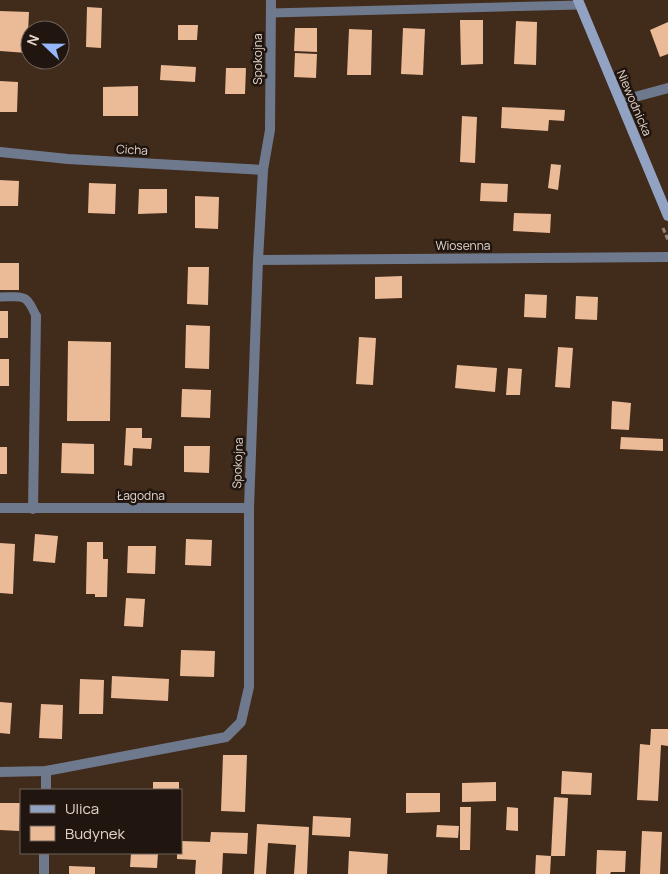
<svg xmlns="http://www.w3.org/2000/svg" width="668" height="874" font-family="Manrope,sans-serif">
<style>
.building{fill:#ebba97}
.lines{fill:none;stroke-linecap:round;stroke-linejoin:round}
.path{stroke:#958276;stroke-width:3;stroke-dasharray:5 2.5;stroke-linecap:butt}
.lane{stroke:#6f798d;stroke-width:9}
.street{stroke:#6f798d;stroke-width:10}
.secondary{stroke:#92a2c2;stroke-width:10}
.labels{text-anchor:middle;stroke-width:5;stroke-linejoin:round;paint-order:stroke}
.street-label{font-size:12px;fill:#e3d4ca;stroke:#20160f}
</style>
<rect width="100%" height="100%" fill="#412b1b"/>
<g class="building">
<path d="M87,7L102,8L101,48L86,47Z"/>
<path d="M0,11L29,12L27,53L0,51Z"/>
<path d="M460,20H483V64L461,65Z"/>
<path d="M516,21L537,22L536,65L514,64Z"/>
<path d="M668,22V54L660,57L650,30Z"/>
<path d="M178,25H198L197,40H178Z"/>
<path d="M295,28H317V52L294,51Z"/>
<path d="M403,28L425,29L423,75L401,74Z"/>
<path d="M349,29L372,30L371,75H347Z"/>
<path d="M295,53L317,54L316,78L294,77Z"/>
<path d="M161,65L196,67L195,82L160,80Z"/>
<path d="M226,68H246L245,94H225Z"/>
<path d="M0,81L18,82L17,112H0Z"/>
<path d="M138,86V116H103V87Z"/>
<path d="M502,107L565,110L564,121L549,120L548,131L501,128Z"/>
<path d="M462,116L477,117L475,163L460,162Z"/>
<path d="M551,164L561,165L558,190L548,188Z"/>
<path d="M0,180L19,181L18,206H0Z"/>
<path d="M89,183L116,184L115,214L88,213Z"/>
<path d="M481,183L508,184L507,202L480,201Z"/>
<path d="M139,189H167V213L138,214Z"/>
<path d="M195,196L219,197L218,229L195,228Z"/>
<path d="M514,213L551,214L550,233L513,231Z"/>
<rect x="0" y="263" width="19" height="27"/>
<path d="M188,267H209L208,305L187,304Z"/>
<path d="M402,276V298L375,299V277Z"/>
<path d="M525,294L547,295L546,318L524,317Z"/>
<path d="M576,296L598,297L597,320L575,319Z"/>
<rect x="0" y="311" width="8" height="27"/>
<path d="M186,325L210,326L209,369L185,368Z"/>
<path d="M359,337L376,338L373,385L356,384Z"/>
<path d="M68,341L111,342L110,421H67Z"/>
<path d="M558,347L573,348L570,388L555,387Z"/>
<rect x="0" y="359" width="9" height="27"/>
<path d="M457,365L497,368L495,392L455,388Z"/>
<path d="M508,368L522,369L520,395H506Z"/>
<path d="M182,389L211,390L210,418L181,417Z"/>
<path d="M612,401L631,403L629,430L611,429Z"/>
<path d="M126,428H142V438H152L151,449L133,448L132,466L124,465Z"/>
<path d="M621,437L663,439V451L620,449Z"/>
<path d="M62,443L94,444V474L61,473Z"/>
<path d="M184,446H210L209,473L184,472Z"/>
<rect x="0" y="447" width="7" height="27"/>
<path d="M35,534L58,536L55,563L33,561Z"/>
<path d="M186,539L212,540L211,566L185,565Z"/>
<path d="M87,542H103V559H108L107,597H95V594H86Z"/>
<path d="M0,543L15,544L13,594L0,593Z"/>
<path d="M128,546H156L155,574L127,573Z"/>
<path d="M126,598L145,599L143,627L124,626Z"/>
<path d="M181,650L215,651L214,677L180,676Z"/>
<path d="M112,676L169,679L168,701L111,698Z"/>
<path d="M80,679L104,680L103,714H79Z"/>
<path d="M0,702L12,703L10,734L0,733Z"/>
<path d="M41,704L63,705L62,739L39,738Z"/>
<path d="M651,729H668V746L661,745L658,801L637,800L640,744L650,745Z"/>
<path d="M223,755H247L245,812L221,811Z"/>
<path d="M562,771L592,773L591,795L561,794Z"/>
<rect x="153" y="782" width="26" height="8"/>
<path d="M496,782V801L462,802V783Z"/>
<path d="M406,793H440V812L406,813Z"/>
<path d="M554,797L568,798L565,856H551Z"/>
<path d="M0,803H20L19,831L0,830Z"/>
<path d="M460,807H471L470,850H460Z"/>
<path d="M507,807L518,808V831L506,830Z"/>
<path d="M313,816L351,818L350,837L312,835Z"/>
<path d="M257,824L309,827L307,874H294L296,845L268,843L266,874H254Z"/>
<path d="M437,825L459,826L458,838L436,837Z"/>
<path d="M642,831L662,832L660,874H640Z"/>
<path d="M211,832L248,833L247,854L223,853L222,874H195L196,860L177,859V853H181V841L210,842Z"/>
<path d="M597,850L626,851L625,872H611L610,874H596Z"/>
<path d="M349,851L388,854L387,874H348Z"/>
<path d="M131,853H158L157,868L130,867Z"/>
<path d="M536,855L551,856L550,874H535Z"/>
<path d="M69,866L95,867V874H69Z"/>
</g>
<g class="lines">
<path class="path" d="M663,228L668,240"/>
<g class="lane">
<path d="M271,13L580,5"/>
<path d="M0,297C24,297 26,293 36,316"/>
</g>
<g class="street">
<path d="M620,101L668,88"/>
<path d="M0,152L68,159L263,170"/>
<path d="M258,260L668,257"/>
<path d="M0,508H249"/>
<path d="M33,509L36,316"/>
<path d="M0,772L46,771L226,737L241,722L249,687V508L258,260L263,170L270,130L271,0"/>
<path d="M46,790V771"/>
<path d="M44,874V853"/>
</g>
<path class="secondary" d="M578,0L668,216"/>
</g>
<g class="labels">
<g class="street-label">
<text transform="translate(258 59) rotate(-90)" y="4">Spokojna</text>
<text transform="translate(634 103) rotate(67)" y="4">Niewodnicka</text>
<text transform="translate(132 150) rotate(3)" y="4">Cicha</text>
<text x="463" y="250">Wiosenna</text>
<text transform="translate(238 463) rotate(-88)" y="4">Spokojna</text>
<text x="141" y="500">Łagodna</text>
</g>
</g>
<rect x="20" y="789" width="162" height="65" fill="#20160f" stroke="#6e625a"/>
<rect x="30" y="805" width="25" height="8" fill="#92a2c2" stroke="#6e625a"/>
<text x="65" y="814" font-size="15" fill="#e3d4ca">Ulica</text>
<rect x="30" y="826" width="25" height="15" fill="#ebba97" stroke="#6e625a"/>
<text x="65" y="839" font-size="15" fill="#e3d4ca">Budynek</text>
<g transform="translate(45 45) rotate(292)"><circle r="24" fill="#20160f" stroke="#6e625a"/>
<path d="M0-4L9 19L0 12L-9 19Z" fill="#94b7fd"/>
<text y="-8" font-size="14" font-weight="bold" text-anchor="middle" fill="#e3d4ca">N</text>
</g>
</svg>
